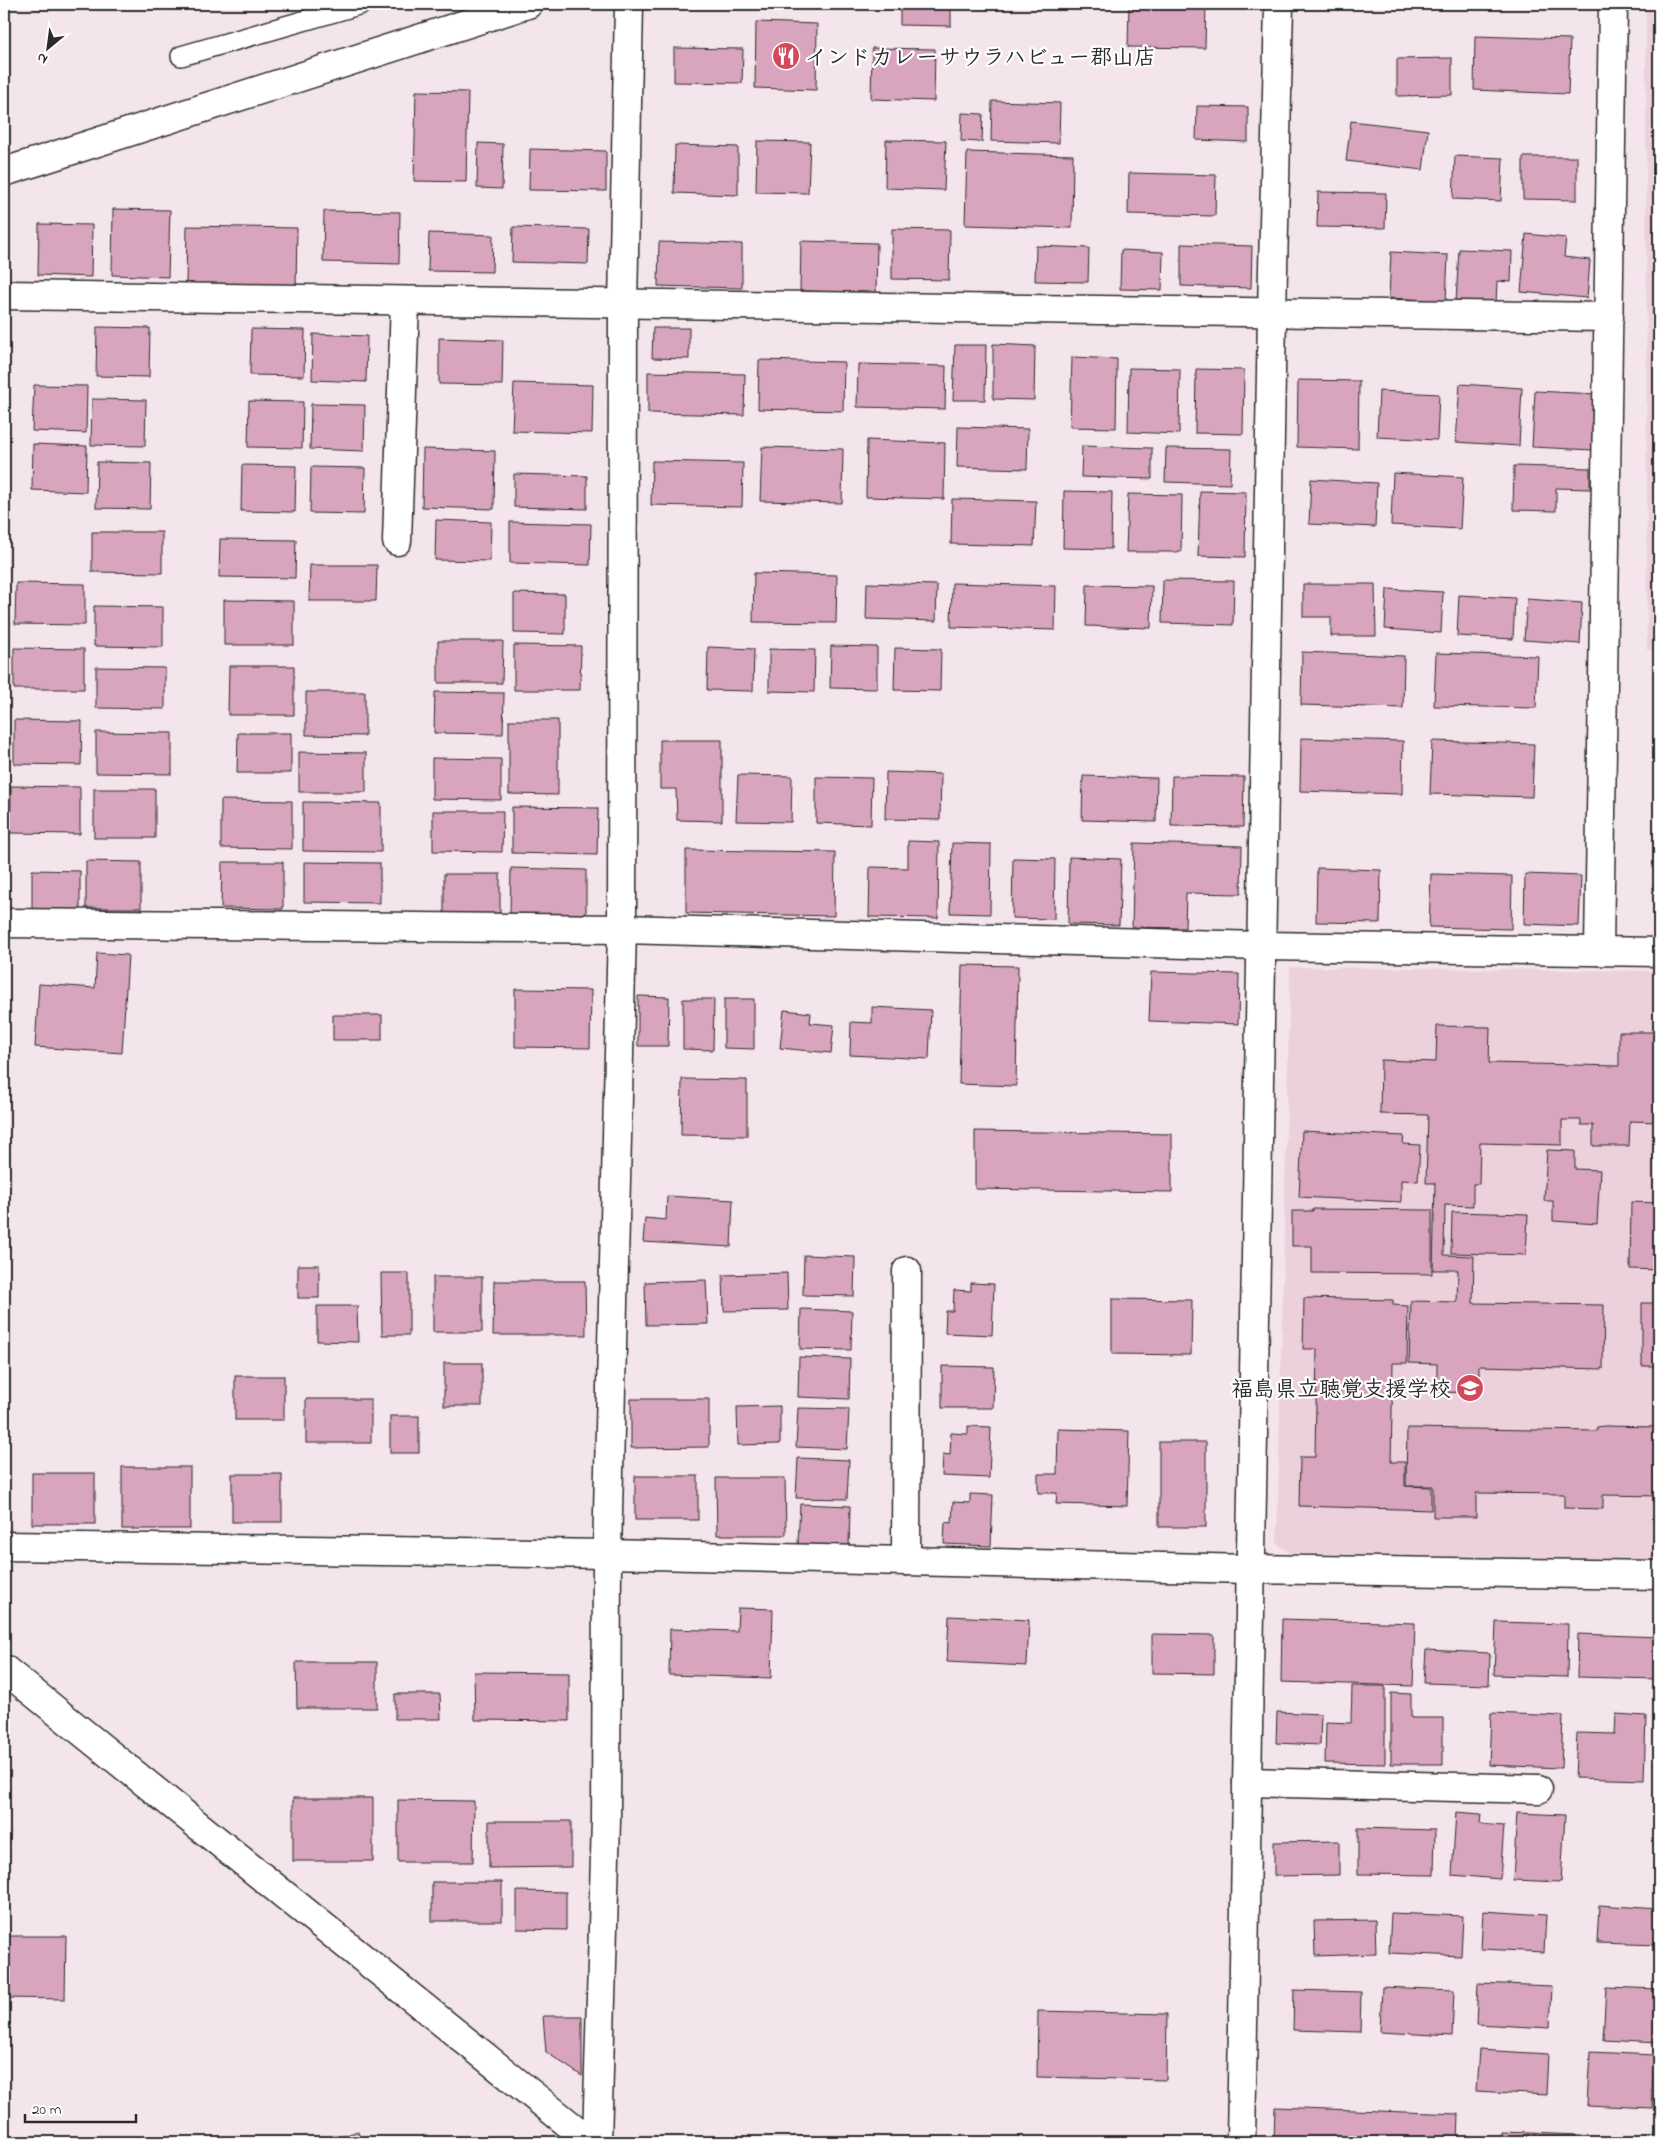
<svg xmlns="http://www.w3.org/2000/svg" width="1663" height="2146" font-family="'Indie Flower','Klee One',sans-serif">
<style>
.built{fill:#ecd1dd}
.building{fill:#d9a4bd;stroke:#2b2b2b}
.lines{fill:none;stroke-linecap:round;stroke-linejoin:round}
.lane-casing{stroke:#2b2b2b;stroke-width:22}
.street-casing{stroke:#2b2b2b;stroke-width:31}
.secondary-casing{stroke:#2b2b2b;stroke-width:31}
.lane{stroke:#fff;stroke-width:19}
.street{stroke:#fff;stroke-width:28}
.secondary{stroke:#fff;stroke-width:28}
.labels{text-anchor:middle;stroke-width:4.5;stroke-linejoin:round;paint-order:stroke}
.poi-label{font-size:22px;font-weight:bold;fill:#2b2b2b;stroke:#fff;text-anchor:start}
</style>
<rect width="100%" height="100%" fill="#f4e4eb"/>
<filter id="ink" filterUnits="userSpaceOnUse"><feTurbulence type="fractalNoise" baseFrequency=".02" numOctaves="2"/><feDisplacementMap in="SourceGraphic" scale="10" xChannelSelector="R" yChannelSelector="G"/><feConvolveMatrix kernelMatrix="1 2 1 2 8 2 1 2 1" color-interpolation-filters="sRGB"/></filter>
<g filter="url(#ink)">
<g class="built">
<path d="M1646,4H1659V650H1647Z"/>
<path d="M1290,967L1659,971V1561L1290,1553L1277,1544Z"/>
</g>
<g class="building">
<path d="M900,4H951V26L900,25Z"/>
<path d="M1129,4H1206L1205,48L1128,47Z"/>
<path d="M756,22L817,24L816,90L755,88Z"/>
<path d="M1475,36L1570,39L1568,94L1474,90Z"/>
<path d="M674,48L743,49L742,83L674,82Z"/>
<path d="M872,48L935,49L934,101L871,99Z"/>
<path d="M1452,58V95L1397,96V59Z"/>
<path d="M416,91L468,92L466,182L414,181Z"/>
<path d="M992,101L1060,103L1059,143L991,141Z"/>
<path d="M1197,106L1248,107V142L1196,140Z"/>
<path d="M962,113L983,114L982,142L961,141Z"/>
<path d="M1351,121L1428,130L1423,170L1346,161Z"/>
<path d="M886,140L946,141L944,190L885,188Z"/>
<path d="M757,141L810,142L808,193L756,192Z"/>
<path d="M478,143L503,144L502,189L477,188Z"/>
<path d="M675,145L738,147V195L674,193Z"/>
<path d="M530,149L606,151V191L529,190Z"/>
<path d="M967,152L1073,155L1072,228L965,225Z"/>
<path d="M1455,156L1503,158L1501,201L1453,199Z"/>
<path d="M1523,157H1577V200L1523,199Z"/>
<path d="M1129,173L1216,175L1215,216L1128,214Z"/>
<path d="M1318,192L1386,193L1385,228L1317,227Z"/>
<path d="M113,209L170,210L168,277L112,275Z"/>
<path d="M324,211L400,212L399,264L323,262Z"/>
<path d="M39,224L92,225L91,277L38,275Z"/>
<path d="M187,226L297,228L296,289L186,286Z"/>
<path d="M513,227L589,229L588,264L512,262Z"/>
<path d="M892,229L950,230L949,280L892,279Z"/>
<path d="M429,233L493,235L492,272L428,271Z"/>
<path d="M1526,234L1566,238L1564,257L1590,260L1587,298L1521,292Z"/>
<path d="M801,241L877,243L876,293L800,291Z"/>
<path d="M659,242L742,244V288L658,286Z"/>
<path d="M1181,244L1252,246L1251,288L1181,286Z"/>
<path d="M1036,246L1089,248L1088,282L1035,281Z"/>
<path d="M1459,249L1512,251L1511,282L1497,281L1496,304L1456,302Z"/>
<path d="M1121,250L1163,252L1162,290L1120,289Z"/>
<path d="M1391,252L1448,255L1446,301L1389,298Z"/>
<path d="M97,327L150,328L149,377L96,376Z"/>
<path d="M653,328H689V359L652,358Z"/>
<path d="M251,329L305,330L304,376L250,375Z"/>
<path d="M313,334L367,336L366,382L312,380Z"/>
<path d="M439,338L503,340L502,385L439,384Z"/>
<path d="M993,344L1035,346L1034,400L993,399Z"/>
<path d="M955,345H986L985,400H953Z"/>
<path d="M1072,357L1117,359L1116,428L1070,427Z"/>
<path d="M759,360L844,362L843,411L758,409Z"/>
<path d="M858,364L946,366L945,409L857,407Z"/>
<path d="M1129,368L1180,369L1179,434L1128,432Z"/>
<path d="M1196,369L1244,370L1243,434L1195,433Z"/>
<path d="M648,372L745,374L744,415L648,413Z"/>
<path d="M1298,380L1359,381L1358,449L1297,447Z"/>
<path d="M514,383L593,385L592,433L512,431Z"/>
<path d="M1460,384L1522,388L1519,446L1456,442Z"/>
<path d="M34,385L87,386L86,433L32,431Z"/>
<path d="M1379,391L1439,394L1437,440L1377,437Z"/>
<path d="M1535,391L1596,394L1593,450L1532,447Z"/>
<path d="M92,399L146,400L145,446L91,445Z"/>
<path d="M249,401L303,402L302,448L248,447Z"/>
<path d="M311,404L365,405L364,451L310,449Z"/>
<path d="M958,427L1028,429L1027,469L957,467Z"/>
<path d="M867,440L945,443L944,499L866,497Z"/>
<path d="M33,444L87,446L86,492L32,490Z"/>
<path d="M1082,446L1152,448V479L1081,477Z"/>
<path d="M762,447L843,449L842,503L760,501Z"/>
<path d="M1166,448L1231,449L1230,484L1165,482Z"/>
<path d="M423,449L495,451L494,509L422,507Z"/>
<path d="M652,461L743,463L742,507L651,505Z"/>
<path d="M97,462L151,463L150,509L96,508Z"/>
<path d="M242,465L296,466L295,512L241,511Z"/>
<path d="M1514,466L1590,468V489L1556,488V511L1513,510Z"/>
<path d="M311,467L365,468L364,514L310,513Z"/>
<path d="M1393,473L1463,477L1460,529L1391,525Z"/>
<path d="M514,474L587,476V509L514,507Z"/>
<path d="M1311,479L1377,483L1375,527L1309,524Z"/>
<path d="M1064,491L1112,492L1111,549L1063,548Z"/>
<path d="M1200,491L1246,492L1245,557L1198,556Z"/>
<path d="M1128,494L1182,495L1181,552H1126Z"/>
<path d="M952,499L1036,501L1034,546L951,544Z"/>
<path d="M436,520L491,522L490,561L435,560Z"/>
<path d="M510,522L591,524L590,565L510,563Z"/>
<path d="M92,532H162V573L92,572Z"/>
<path d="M220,539L296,540L295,578L219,577Z"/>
<path d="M310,565H377L376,601H309Z"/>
<path d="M754,573L837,575L836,623L753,622Z"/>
<path d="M1163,580L1234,581L1233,625L1162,623Z"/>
<path d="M16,583L85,584V625L15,624Z"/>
<path d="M867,583L937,585L936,621L866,619Z"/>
<path d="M952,583L1056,586L1055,630L951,627Z"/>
<path d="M1303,584H1375L1376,636H1331V617H1303Z"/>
<path d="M1087,585L1152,586L1151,628L1086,626Z"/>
<path d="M1387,589L1443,592L1441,633L1385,629Z"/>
<path d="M514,593L565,594V634L514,633Z"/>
<path d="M1459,595L1515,598L1513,639L1457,636Z"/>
<path d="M1527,599L1582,603L1580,644L1524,640Z"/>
<path d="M224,600L294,601V645H224Z"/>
<path d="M94,606L163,607V647L94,646Z"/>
<path d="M438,641H503L502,683H438Z"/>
<path d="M514,645L581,646L580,690H514Z"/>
<path d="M831,646L877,647V689L830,688Z"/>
<path d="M708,647L754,649L753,691L707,690Z"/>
<path d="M14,648L84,649V689H14Z"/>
<path d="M895,648L941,649L940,691L894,690Z"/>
<path d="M769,649L815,650L814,692L769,691Z"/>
<path d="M1302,652L1404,656L1403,708L1301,705Z"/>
<path d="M1436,653L1538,656L1536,708L1434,706Z"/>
<path d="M229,666H294V715H228Z"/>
<path d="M96,667L165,668V709L96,708Z"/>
<path d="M306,692H365V736L306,735Z"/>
<path d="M435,692L504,693L503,734L434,733Z"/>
<path d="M14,720L82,721L81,765L14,764Z"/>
<path d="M509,720H558V795L509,794Z"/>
<path d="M96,732L172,733V774L96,773Z"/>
<path d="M238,733H291V773H237Z"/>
<path d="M1301,738L1403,741L1402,794L1300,791Z"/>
<path d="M660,740H722V821L677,820L676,789H660Z"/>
<path d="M1432,741L1534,744L1532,797L1430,794Z"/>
<path d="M299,752L366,753V792H299Z"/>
<path d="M432,758L501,759V800L432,799Z"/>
<path d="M886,772L941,774L940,820L885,819Z"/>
<path d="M738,775L792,776L791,822L736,821Z"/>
<path d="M1083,776L1157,778L1156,822L1082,820Z"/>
<path d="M1172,776L1244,777L1243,827L1171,826Z"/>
<path d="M816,777L872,778L871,825L816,823Z"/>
<path d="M11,786L80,787V834L10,833Z"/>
<rect x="94" y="789" width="61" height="49"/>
<path d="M221,800L292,801V849L221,848Z"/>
<path d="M303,802L381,803V852L303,851Z"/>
<path d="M512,807L598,808L597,855L512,853Z"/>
<path d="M433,811H503L502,852L433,851Z"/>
<path d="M908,841L939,842L938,918L869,917L870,867L908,868Z"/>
<path d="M952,843L991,844L990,914L950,913Z"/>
<path d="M1134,843L1242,846L1241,894L1186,893L1185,928L1132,927Z"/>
<path d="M686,850L835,852L834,916L686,913Z"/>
<path d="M1069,857L1121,859L1119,925L1068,924Z"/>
<path d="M1013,858L1055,859L1054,919L1012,918Z"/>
<path d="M86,861L141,862V908H86Z"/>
<path d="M222,862H283V909L221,908Z"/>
<path d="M304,862L380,863V903L304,902Z"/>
<path d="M511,868L586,870V914H510Z"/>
<path d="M1317,868L1381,870L1380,923L1316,922Z"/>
<path d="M32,870L80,871V914L32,913Z"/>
<rect x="444" y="874" width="56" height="40"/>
<path d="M1431,874L1512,876L1511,929L1429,927Z"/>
<path d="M1525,874L1581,876L1579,926L1524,924Z"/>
<path d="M97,953L128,955L122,1053L35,1047L39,984L95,988Z"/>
<path d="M962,965L1018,966L1016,1086L959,1084Z"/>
<path d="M1151,972L1239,974L1238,1024L1149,1021Z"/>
<path d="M515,989L591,990L590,1048L515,1047Z"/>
<path d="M638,996L669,997L668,1046H638Z"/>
<path d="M683,999H714L713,1050L683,1049Z"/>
<path d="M724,999H754V1049L724,1048Z"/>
<path d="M872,1007L931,1010L929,1059L850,1055L851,1022L872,1023Z"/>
<path d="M784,1010L811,1013L810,1023L834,1025L831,1053L780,1048Z"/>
<rect x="333" y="1015" width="49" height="25"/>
<path d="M1437,1026L1490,1027L1489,1063L1619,1066V1032H1659V1122L1630,1121L1629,1146H1593V1125H1581V1120H1562V1145L1480,1143L1479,1184H1473V1206L1445,1205L1444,1255L1474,1256L1473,1303L1604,1305L1603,1369L1479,1366V1393L1437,1392V1364L1409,1363L1411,1301L1457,1302L1458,1270H1433L1435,1183H1426L1428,1115L1380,1114L1381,1060L1436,1062Z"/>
<path d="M682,1079L747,1080V1136L681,1135Z"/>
<path d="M975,1131L1172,1134V1192L975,1189Z"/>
<path d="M1302,1131L1404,1136L1403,1144L1420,1145L1418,1181L1401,1180V1202L1299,1197Z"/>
<path d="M1547,1150L1575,1151V1169L1600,1170L1597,1224L1553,1221V1201H1544Z"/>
<path d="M667,1196L733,1200L731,1247L643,1242L645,1218L666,1220Z"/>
<path d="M1631,1202L1659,1203V1270L1630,1269Z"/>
<path d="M1313,1209L1432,1210V1274L1312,1273V1246H1292V1211H1313Z"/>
<path d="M1452,1212L1528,1214L1526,1255L1451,1253Z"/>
<path d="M804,1255L855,1257L854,1296L803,1295Z"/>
<rect x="298" y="1265" width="21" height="33"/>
<path d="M381,1273H409V1335H382Z"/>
<path d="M787,1273L788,1310L724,1311L723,1275Z"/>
<rect x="433" y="1277" width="49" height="55"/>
<path d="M706,1280L708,1324L646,1325L645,1282Z"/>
<path d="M494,1281H585L586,1335H493Z"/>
<path d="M971,1283L994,1284L992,1335L945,1333L946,1311H953L954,1290L971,1291Z"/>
<path d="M1304,1298L1393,1300V1305L1408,1306L1407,1363H1393L1391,1462H1405V1486L1431,1487V1510L1299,1506L1300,1457H1315L1317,1349H1303Z"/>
<path d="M1112,1299L1192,1300L1191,1355L1112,1354Z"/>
<rect x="1642" y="1303" width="17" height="63"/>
<path d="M317,1306H357L358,1342L317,1341Z"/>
<path d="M801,1309L852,1311L851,1350L800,1349Z"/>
<path d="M799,1357L850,1359L849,1399L798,1397Z"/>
<rect x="444" y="1363" width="38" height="43"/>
<path d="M942,1366L994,1367L993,1408H942Z"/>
<rect x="235" y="1376" width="49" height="44"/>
<rect x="306" y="1399" width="65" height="44"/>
<path d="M631,1399H709V1447L631,1448Z"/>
<path d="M780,1406V1444L738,1445L737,1407Z"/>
<path d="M798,1408L849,1409L847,1449L796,1447Z"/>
<rect x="390" y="1416" width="29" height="37"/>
<path d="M968,1426L991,1427L989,1478L942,1476L943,1454L950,1455L951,1433L968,1434Z"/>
<path d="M1603,1426L1659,1427V1496L1603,1495V1509L1564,1508V1494L1476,1493V1517H1433V1486H1406L1407,1428L1597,1431V1427Z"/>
<path d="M1058,1429L1129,1431L1127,1506L1056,1504L1057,1493H1038V1474H1057Z"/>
<rect x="1159" y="1442" width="47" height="85"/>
<path d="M798,1458L849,1460L847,1499L796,1498Z"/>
<rect x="122" y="1467" width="68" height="62"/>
<rect x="32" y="1473" width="63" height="51"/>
<rect x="232" y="1474" width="50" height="48"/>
<rect x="635" y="1476" width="63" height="44"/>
<path d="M716,1478H785L786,1535H717Z"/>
<path d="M970,1494L993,1495L991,1546L944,1544L945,1522L952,1523L953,1502L970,1503Z"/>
<path d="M800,1504L850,1506L849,1546L798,1544Z"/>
<path d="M738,1608L773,1609L771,1678L669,1675L670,1629L737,1631Z"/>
<path d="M949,1616L1029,1620L1027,1666L947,1662Z"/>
<path d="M1282,1619L1415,1623L1413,1686L1281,1682Z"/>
<path d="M1496,1622L1568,1624L1567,1677L1494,1675Z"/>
<path d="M1152,1634L1214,1635V1674L1152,1673Z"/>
<path d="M1578,1634L1659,1637V1679L1577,1677Z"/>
<path d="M1426,1650L1490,1653L1489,1685L1424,1683Z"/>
<path d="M296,1662H377V1708H297Z"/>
<path d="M474,1672L569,1673V1721L475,1720Z"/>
<path d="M1352,1686H1385V1764L1325,1763L1326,1722L1351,1723Z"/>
<path d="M1391,1693L1411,1694V1718H1443V1764H1391Z"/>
<path d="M395,1694H440L441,1719H395Z"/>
<path d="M1277,1712L1321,1714L1320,1745L1276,1743Z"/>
<path d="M1491,1713L1563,1716L1561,1768L1489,1765Z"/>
<path d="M1616,1714L1646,1716L1644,1780L1575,1778L1577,1733L1615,1734Z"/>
<rect x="293" y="1798" width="80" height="63"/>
<path d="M398,1800L474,1801L473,1862H398Z"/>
<path d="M1456,1812L1481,1814L1480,1824L1504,1826L1500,1879L1452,1875Z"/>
<path d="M1517,1813L1565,1815L1561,1882L1513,1880Z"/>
<path d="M489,1821H571V1867L489,1868Z"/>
<path d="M1358,1828L1435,1830L1434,1875L1358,1874Z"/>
<path d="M1339,1841V1875L1274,1876V1842Z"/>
<rect x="432" y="1882" width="70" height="39"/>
<path d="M517,1891L566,1892V1930L517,1929Z"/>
<path d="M1599,1905L1659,1909V1945L1597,1943Z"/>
<path d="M1483,1911L1546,1915L1544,1952L1481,1949Z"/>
<path d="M1391,1913L1463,1916L1461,1956L1389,1953Z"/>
<path d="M1375,1920L1376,1954L1315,1956L1314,1921Z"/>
<path d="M4,1936H66L65,1999L4,1998Z"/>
<path d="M1478,1983L1552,1986L1550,2028L1476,2024Z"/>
<path d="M1382,1987L1454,1990L1452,2036L1380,2032Z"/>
<path d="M1606,1987L1659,1989V2043L1603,2040Z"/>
<path d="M1294,1990L1361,1992L1360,2032L1293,2030Z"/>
<path d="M1038,2011L1167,2014L1166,2080L1037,2077Z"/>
<path d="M543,2016H582V2076L546,2052Z"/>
<path d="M1479,2050L1548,2054L1546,2095L1476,2091Z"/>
<path d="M1590,2052L1654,2055L1651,2108L1587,2105Z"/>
<path d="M1275,2107L1458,2114L1457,2142H1274Z"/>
<path d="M358,2131L362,2142H326Z"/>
<path d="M1503,2132L1579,2135V2142H1503Z"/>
<path d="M1601,2137L1659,2139V2142H1601Z"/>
</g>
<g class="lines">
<g class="lane-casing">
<path id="lane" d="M181,56L362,4"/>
</g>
<g class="street-casing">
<g id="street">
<path d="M4,295L1609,317"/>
<path d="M397,541L405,301"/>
<path d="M4,923L622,929L1261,946L1659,952"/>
<path d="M1599,951L1613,4"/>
<path d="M4,1546L607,1554L1251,1569L1659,1575"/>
<path d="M906,1561L907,1271"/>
<path d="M1247,1782L1538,1789"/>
<path d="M597,2142L606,1820L607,1554L622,929L623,305L629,4"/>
<path d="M1241,2142L1272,314L1279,4"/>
</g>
</g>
<g class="secondary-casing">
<g id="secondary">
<path d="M4,172L528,4"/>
<path d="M4,1669L591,2142"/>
</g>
</g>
<use href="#lane" class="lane"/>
<use href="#street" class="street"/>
<use href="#secondary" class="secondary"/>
</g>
</g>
<defs>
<g id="restaurant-disc" transform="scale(1.4375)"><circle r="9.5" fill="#d1495b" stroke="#fff"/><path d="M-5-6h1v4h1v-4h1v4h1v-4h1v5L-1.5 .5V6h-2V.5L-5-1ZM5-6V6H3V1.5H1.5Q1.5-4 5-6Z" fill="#fff"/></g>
<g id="school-disc" transform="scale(1.4375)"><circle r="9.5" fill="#d1495b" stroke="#fff"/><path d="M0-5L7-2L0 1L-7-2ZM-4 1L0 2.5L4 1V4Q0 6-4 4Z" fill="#fff"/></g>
</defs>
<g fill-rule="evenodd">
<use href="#restaurant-disc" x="786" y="56"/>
<use href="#school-disc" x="1470" y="1388"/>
</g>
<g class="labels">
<g class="poi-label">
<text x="805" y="64">インドカレーサウラハビュー郡山店</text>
<text x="1451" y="1396" text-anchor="end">福島県立聴覚支援学校</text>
</g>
</g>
<rect width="1663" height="2146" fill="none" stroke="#fff" stroke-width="20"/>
<rect x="10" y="10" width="1643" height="2126" fill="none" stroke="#2b2b2b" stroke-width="2" filter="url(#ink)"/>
<g transform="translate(48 48) rotate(209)" stroke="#ffffff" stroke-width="4" paint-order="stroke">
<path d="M0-4L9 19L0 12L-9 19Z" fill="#2b2b2b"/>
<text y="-8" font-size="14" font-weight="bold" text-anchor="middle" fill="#2b2b2b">N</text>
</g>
<path d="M25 2114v8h111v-8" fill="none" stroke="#2b2b2b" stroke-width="2.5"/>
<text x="32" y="2114" font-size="15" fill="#2b2b2b" stroke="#ffffff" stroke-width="4" paint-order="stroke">20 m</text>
</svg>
